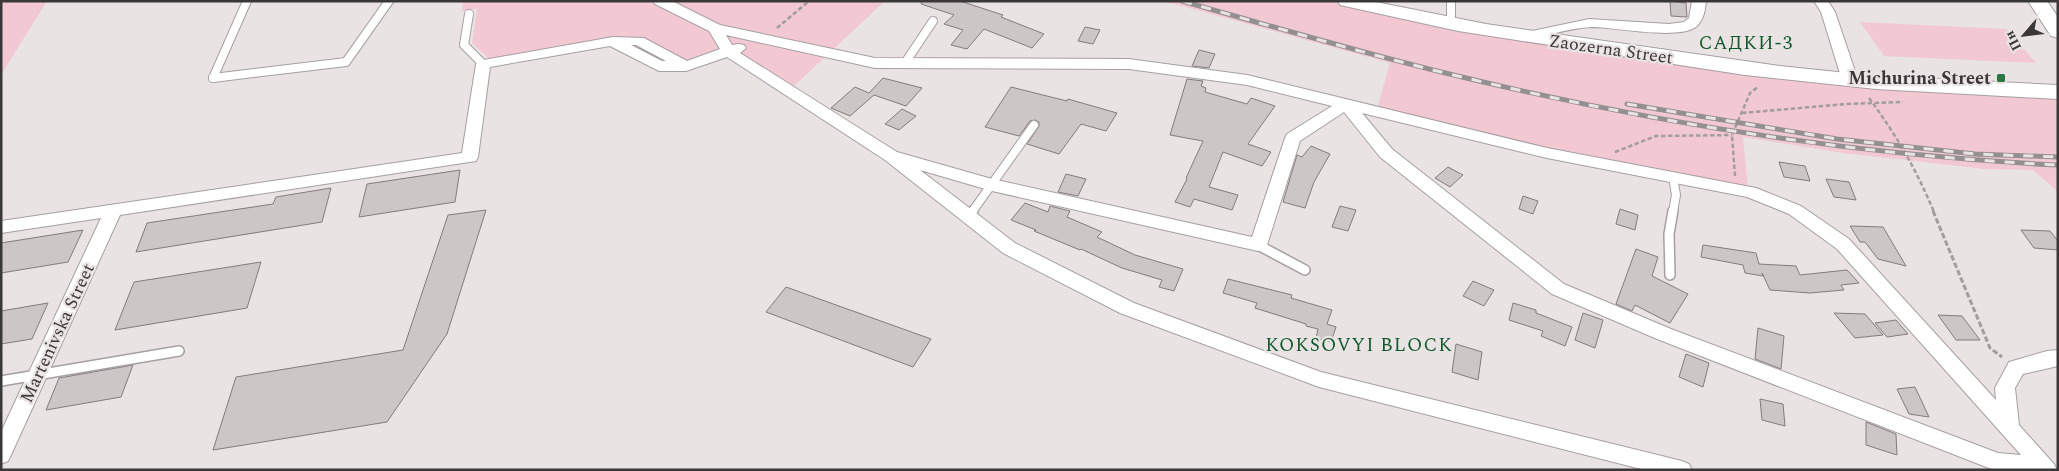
<svg xmlns="http://www.w3.org/2000/svg" width="2059" height="471" font-family="Spectral,serif">
<style>
.green{fill:#f2c9d3}
.building{fill:#cdc6c7;stroke:#827c7d}
.lines{fill:none;stroke-linecap:round;stroke-linejoin:round}
.lane-far1-casing{stroke:#a69fa1;stroke-width:10}
.lane-casing{stroke:#a69fa1;stroke-width:12}
.street-casing{stroke:#a69fa1;stroke-width:2}
.secondary-casing{stroke:#a69fa1;stroke-width:2}
.path-far1{stroke:#a29d9e;stroke-width:2.5;stroke-dasharray:4.5 2.5;stroke-linecap:butt}
.path{stroke:#a29d9e;stroke-width:3;stroke-dasharray:5.5 2.5;stroke-linecap:butt}
.lane-far1{stroke:#fff;stroke-width:8}
.lane{stroke:#fff;stroke-width:9}
.street{fill:#fff;fill-rule:evenodd}
.secondary{fill:#fff;fill-rule:evenodd}
.rail-casing{stroke:#948f90;stroke-width:5}
.rail{stroke:#eae3e4;stroke-width:3;stroke-dasharray:10;stroke-linecap:butt}
.poi-dot{fill:#2c7643;stroke:#eae3e4;stroke-width:2}
.labels{text-anchor:middle;stroke-width:4.5;stroke-linejoin:round;paint-order:stroke}
.street-label{font-size:18px;fill:#3a3738;stroke:#eae3e4}
.poi-label{font-size:18px;font-weight:bold;fill:#3a3738;stroke:#eae3e4;text-anchor:end}
.neighbourhood-label{font-size:19px;letter-spacing:1px;fill:#11592c;stroke:#eae3e4}
</style>
<rect width="100%" height="100%" fill="#eae3e4"/>
<g class="green">
<path d="M1,1H47L1,75Z"/>
<path d="M463,1H885L793,87L732,48L689,62L642,37H615L489,59L472,43L477,9L462,11Z"/>
<path d="M1164,1H1347L1383,11L1778,72L2058,92V192L2033,170L1985,169L1843,153L1743,137L1748,188L1550,151L1377,109L1390,63Z"/>
<path d="M1860,22L2007,29L2036,63L1884,56Z"/>
</g>
<g class="building">
<path d="M922,1H960L1003,15L1001,17L1044,34L1032,48L984,29L967,49L951,45L963,30L944,24L954,15L921,4Z"/>
<path d="M1670,1L1686,3L1687,17L1671,16Z"/>
<path d="M1085,27L1100,30L1093,44L1078,41Z"/>
<path d="M1199,50L1215,54L1209,68L1192,66Z"/>
<path d="M883,78L922,88L906,106L874,95L850,116L831,108L855,87L869,93Z"/>
<path d="M1187,79L1203,81L1201,86L1206,88L1205,92L1247,104L1251,98L1275,106L1248,144L1271,152L1262,166L1223,152L1209,187L1238,195L1232,210L1194,199L1190,207L1175,202L1187,179L1186,178L1203,141L1170,135Z"/>
<path d="M1011,87L1067,101L1068,99L1117,113L1106,131L1081,124L1059,154L1027,144L1039,126V122L1035,120L1030,121L1019,136L985,127Z"/>
<path d="M902,109L916,116L899,130L885,124Z"/>
<path d="M1311,146L1330,154L1314,182L1305,208L1283,202L1297,155L1302,157Z"/>
<path d="M1779,162L1805,166L1810,181L1784,177Z"/>
<path d="M1448,167L1463,175L1450,187L1435,178Z"/>
<path d="M460,170L455,202L359,217L367,184Z"/>
<path d="M1066,174L1086,179L1078,196L1058,192Z"/>
<path d="M1826,179L1849,182L1856,200L1834,197Z"/>
<path d="M331,188L322,222L136,252L147,223L273,204L276,197Z"/>
<path d="M1523,196L1538,201L1533,214L1519,209Z"/>
<path d="M1025,203L1048,212L1050,206L1070,211L1067,217L1102,232L1097,237L1135,255L1183,269L1174,291L1159,287L1162,280L1122,268L1081,249L1080,250L1034,231L1036,230L1011,220Z"/>
<path d="M1340,206L1356,210L1348,231L1332,227Z"/>
<path d="M1620,209L1638,215L1635,230L1616,224Z"/>
<path d="M486,210L447,334L387,422L213,450L236,377L403,350L448,215Z"/>
<path d="M1850,226L1883,227L1906,266L1878,259L1865,242H1860Z"/>
<path d="M83,230L68,262L1,273V243Z"/>
<path d="M2021,230L2050,231L2058,241V250L2034,248Z"/>
<path d="M1703,245L1756,253L1759,264L1796,266L1800,275L1847,270L1859,283L1841,285L1844,290L1810,293L1770,290L1762,273L1763,276L1745,273L1743,265L1701,257Z"/>
<path d="M1636,249L1658,257L1652,276L1688,294L1670,323L1635,305L1632,311L1616,304Z"/>
<path d="M261,262L247,308L115,330L134,282Z"/>
<path d="M1228,279L1292,295L1291,298L1332,310L1327,324L1336,327L1331,342L1316,338L1318,329L1306,326V324L1255,308L1257,303L1223,293Z"/>
<path d="M1473,281L1494,290L1484,306L1463,296Z"/>
<path d="M786,287L931,339L913,367L766,312Z"/>
<path d="M48,303L32,339L1,344V311Z"/>
<path d="M1513,303L1536,310V313L1572,327L1565,346L1541,336L1543,331L1509,320Z"/>
<path d="M1583,313L1603,320L1595,348L1575,340Z"/>
<path d="M1834,313L1865,314L1883,335L1855,338Z"/>
<path d="M1938,315L1962,316L1980,340H1956Z"/>
<path d="M1896,320L1908,334L1887,337L1875,323Z"/>
<path d="M1758,328L1784,336L1781,369L1755,359Z"/>
<path d="M1456,344L1482,352L1478,380L1452,372Z"/>
<path d="M1686,354L1709,363L1703,387L1679,377Z"/>
<path d="M133,365L121,397L46,410L59,378Z"/>
<path d="M1915,387L1929,417L1909,414L1897,389Z"/>
<path d="M1760,399L1783,404L1785,426L1762,420Z"/>
<path d="M1866,422L1896,434L1897,455L1866,445Z"/>
</g>
<g class="lines">
<g class="lane-far1-casing">
<g id="lane-far1">
<path d="M1451,1V24"/>
<path d="M469,14L464,45L483,64"/>
<path d="M905,63L933,21"/>
<path d="M213,78L346,62L389,1"/>
<path d="M213,78L247,1"/>
<path d="M972,212L1034,125"/>
<path d="M1673,212L1676,195L1673,177"/>
</g>
</g>
<g class="lane-casing">
<g id="lane">
<path d="M969,217L973,211"/>
<path d="M1258,245L1305,270"/>
<path d="M1670,275L1669,234L1673,211"/>
<path d="M1,381L179,351"/>
</g>
</g>
<g class="street-casing">
<g id="street">
<path d="M653,1H672L720,25L875,58L1129,59L1247,75L1547,148L1756,188L1801,206L1849,239L1996,400L1995,388L2009,362L2047,351L2058,350V366L2023,374L2015,388L2019,425L2054,464L2057,470H1994L1657,339L1552,294L1380,157L1344,112L1300,141L1267,245L1264,250L1258,251L992,191L920,170L1015,243L1134,303L1321,372L1682,461L1689,464L1692,470H1645L1319,387L1120,313L1003,253L885,160L727,57L686,71H659L610,46L490,67L478,157L476,161L120,215L11,455L8,461L1,464V432L101,218L1,233V221L462,153L476,64L478,61L613,37L644,38L687,61L720,49L709,31L655,4ZM726,35L875,68L1129,69L1247,85L1332,106L1287,134L1285,138L1252,237L992,179L897,152L740,53L746,48L744,45L739,44L732,45ZM631,45H636L666,61H662ZM1362,113L1547,158L1747,197L1789,214L1837,249L2021,455L1998,453L1671,329L1564,284L1392,149Z"/>
<path d="M1692,1H1706C1705,10 1704,19 1697,26C1680,41 1615,27 1592,27C1570,28 1549,35 1528,40L1523,39L1521,36L1523,33L1589,19L1669,24L1684,22L1689,18Z"/>
<path d="M1814,1H1828L1835,12L1858,80L1855,83H1845L1842,80L1821,12Z"/>
</g>
</g>
<g class="secondary-casing">
<g id="secondary">
<path d="M1338,1H1371L1486,24L1780,66L1876,76L2058,85V99L1876,89L1745,75L1458,31L1340,5Z"/>
<path d="M2028,1H2047L2058,17V38L2051,36Z"/>
</g>
</g>
<g class="path-far1">
<path d="M777,28L809,1"/>
<path d="M1869,98C1897,136 1916,169 1934,212"/>
<path d="M1742,113L1846,104L1903,102"/>
<path d="M1615,152L1656,136L1732,135"/>
<path d="M1735,176L1732,135L1750,93L1759,86"/>
</g>
<path class="path" d="M1933,211L1990,348L2002,357"/>
<use href="#lane-far1" class="lane-far1"/>
<use href="#lane" class="lane"/>
<use href="#street" class="street"/>
<use href="#secondary" class="secondary"/>
<g class="rail-casing">
<g id="rail">
<path d="M1182,1C1267,25 1352,50 1437,71C1641,121 1849,155 2058,165"/>
<path d="M1627,104L1837,139L1975,154L2058,157"/>
</g>
</g>
<use href="#rail" class="rail"/>
</g>
<rect class="poi-dot" x="1996" y="73" width="10" height="10" rx="2.5"/>
<g class="labels">
<g class="street-label">
<text transform="translate(1611 49) rotate(8)" y="6">Zaozerna Street</text>
<text transform="translate(57 333) rotate(-65)" y="6">Martenivska Street</text>
</g>
<g class="poi-label">
<text x="1991" y="84">Michurina Street</text>
</g>
<g class="neighbourhood-label">
<text x="1746" y="49">САДКИ-3</text>
<text x="1359" y="351">KOKSOVYI BLOCK</text>
</g>
</g>
<rect width="2059" height="471" fill="none" stroke="#3a3738" stroke-width="5"/>
<g transform="translate(2024 35) rotate(242)" stroke="#eae3e4" stroke-width="4" paint-order="stroke">
<path d="M0-4L9 19L0 12L-9 19Z" fill="#3a3738"/>
<text y="-8" font-size="14" font-weight="bold" text-anchor="middle" fill="#3a3738">Пн</text>
</g>
</svg>
